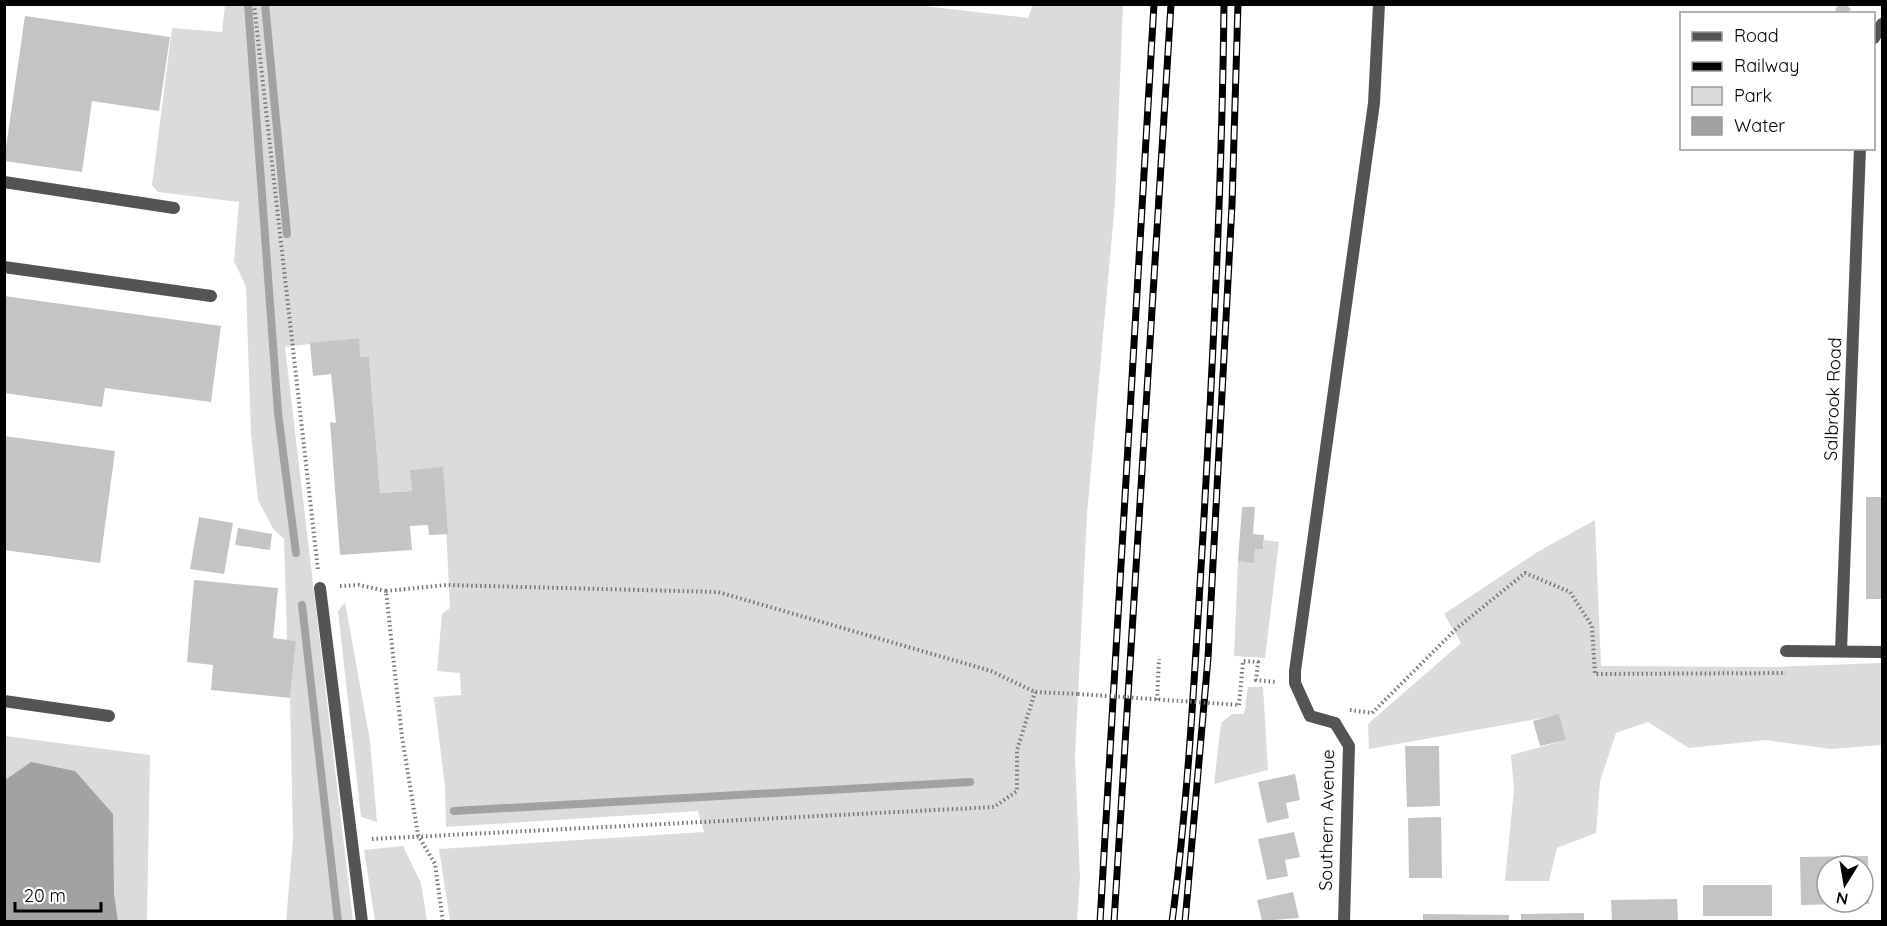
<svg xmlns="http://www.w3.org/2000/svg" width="1887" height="926" font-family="Quicksand,sans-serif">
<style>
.green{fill:#dbdbdb}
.water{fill:#a2a2a2}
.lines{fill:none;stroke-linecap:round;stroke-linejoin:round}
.stream{stroke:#a2a2a2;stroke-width:8}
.building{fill:#c4c4c4}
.path{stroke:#767676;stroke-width:4;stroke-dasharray:1.5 3;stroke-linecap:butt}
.lane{stroke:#545454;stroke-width:12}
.street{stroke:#545454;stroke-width:12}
.rail-casing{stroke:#000;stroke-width:7}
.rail{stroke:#fff;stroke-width:4.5;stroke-dasharray:14;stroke-linecap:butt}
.path-bridge{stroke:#767676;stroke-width:4;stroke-dasharray:1.5 3;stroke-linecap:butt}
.labels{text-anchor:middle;stroke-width:6;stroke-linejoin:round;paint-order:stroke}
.street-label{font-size:18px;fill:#000;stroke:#fff}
</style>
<rect width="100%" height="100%" fill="#fff"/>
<g class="green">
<path d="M906,4L1028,18L1033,5H1123L1115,202L1087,514L1075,756L1080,878L1077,921H450L439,849L704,832L698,811L446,827L445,787L434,697L461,695L460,673L437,671L442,614L450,608L443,468L411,470L412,491L380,493L369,357H360L358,338L285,347L353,921H286L293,839L290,698L296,641L287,640L284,539L273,529L258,500L251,434L246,287L234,261L239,202L158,192L152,185L172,28L222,32L225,5Z"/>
<path d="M1595,520L1601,666L1770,667L1882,663V745L1831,749L1766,740L1689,748L1648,722L1616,733L1600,781L1596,833L1557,848L1549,881H1505L1514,790L1511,755L1566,740L1559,715L1369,749L1368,724L1461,643L1444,614L1539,551Z"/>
<path d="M1264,540L1279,542L1265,658L1234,656L1238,561L1254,562L1255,549H1263Z"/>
<path d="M345,602L370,741L377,822L361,817L338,611Z"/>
<path d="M1248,687H1263L1268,770L1214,784L1221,723L1232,714H1244Z"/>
<path d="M5,736L150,755L147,921H118L114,893L31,762L5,780Z"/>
<path d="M403,846L421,883L427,921H375L364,850Z"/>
</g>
<path class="water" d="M31,762L75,771L113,814L114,893L118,921H5V780Z"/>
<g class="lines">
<g class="stream">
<path d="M248,4L278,413L296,553"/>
<path d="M265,4L287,234"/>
<path d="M302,605L338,922"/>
<path d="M454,811L970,782"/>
</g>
</g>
<g class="building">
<path d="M1839,4H1845L1851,9L1847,14H1840L1835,10Z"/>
<path d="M25,16L170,37L159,111L92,101L82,172L4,161Z"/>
<path d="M4,296L221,326L211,402L105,388L102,407L4,393Z"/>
<path d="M359,338L360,357H369L380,493L412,491L410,470L443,467L448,534L429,535L428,525L410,526L412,550L340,555L330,422L336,423L331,374L313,376L310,343Z"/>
<path d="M4,436L115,451L100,563L4,550Z"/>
<rect x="1866" y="497" width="16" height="102"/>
<path d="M1242,507H1255L1253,534L1264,535L1263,549H1255L1254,563L1238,561Z"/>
<path d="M199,517L233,523L224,574L190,569Z"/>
<path d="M238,528L272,534L270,550L235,545Z"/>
<path d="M194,580L278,588L273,638L296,641L290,698L211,690L213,665L187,662Z"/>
<path d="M1559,714L1566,740L1540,746L1533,721Z"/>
<path d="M1405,746H1439L1440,806L1407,807Z"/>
<path d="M1295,774L1300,800L1286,803L1289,818L1267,823L1258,782Z"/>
<path d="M1441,817L1442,878H1409L1408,818Z"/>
<path d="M1294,832L1300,857L1285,860L1288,876L1267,880L1258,839Z"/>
<path d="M1868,856L1869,904H1863V866H1827V902L1853,904L1801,905L1800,857Z"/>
<rect x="1703" y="885" width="69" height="31"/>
<path d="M1293,892L1299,918L1262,921L1257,900Z"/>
<path d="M1677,899L1678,921H1612L1611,900Z"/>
<path d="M1584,913V921H1521V914Z"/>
<path d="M1423,914L1509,915V921H1423Z"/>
</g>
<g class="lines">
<g class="path">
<path d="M254,4L318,570"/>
<path d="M340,586L359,585L386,591L402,737L418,835L435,864L443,922"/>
<path d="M386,591L446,585L718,592L991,671L1035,692L1078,694"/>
<path d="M1157,700L1159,659"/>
<path d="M1239,705L1243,661L1258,662L1256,680L1276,682"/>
<path d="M1350,710L1372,713L1457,628L1525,573L1570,592L1592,626L1595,674L1786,673"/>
<path d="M372,839L994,807L1017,791V750L1035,692"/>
</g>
<g class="lane">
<path d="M1874,38L1882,24"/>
<path d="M4,182L174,208"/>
<path d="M4,267L211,296"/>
<path d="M320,588L362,922"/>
<path d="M1786,651L1882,652"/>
<path d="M1841,651L1860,148"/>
<path d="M4,701L109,716"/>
<path d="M1335,723L1310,716L1295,683V671L1374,103L1379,4"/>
</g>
<path class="street" d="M1335,723L1349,746L1344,922"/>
<g class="rail-casing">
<g id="rail">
<path d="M1100,922L1154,4"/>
<path d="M1114,922L1171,4"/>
<path d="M1172,922C1189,794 1195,664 1203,535C1213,358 1222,182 1224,4"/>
<path d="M1185,922L1208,658L1232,205L1238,4"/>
</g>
</g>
<use href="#rail" class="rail"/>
<path class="path-bridge" d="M1078,694L1239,705"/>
</g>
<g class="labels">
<g class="street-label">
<text transform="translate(1833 399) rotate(-88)" y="6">Salbrook Road</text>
<text transform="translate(1327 820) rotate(-89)" y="6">Southern Avenue</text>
</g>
</g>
<rect width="1887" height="926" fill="none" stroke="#000000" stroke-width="12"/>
<rect x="1680" y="12" width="195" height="138" fill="#ffffff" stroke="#999999" stroke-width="1.5"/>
<rect x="1692" y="32" width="30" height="9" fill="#545454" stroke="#999999" stroke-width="1.5"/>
<text x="1734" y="42" font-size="18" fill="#000000">Road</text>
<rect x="1692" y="62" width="30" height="9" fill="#000000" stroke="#999999" stroke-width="1.5"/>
<text x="1734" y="72" font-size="18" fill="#000000">Railway</text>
<rect x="1692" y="87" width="30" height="18" fill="#dbdbdb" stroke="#999999" stroke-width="1.5"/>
<text x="1734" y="102" font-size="18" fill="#000000">Park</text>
<rect x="1692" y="117" width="30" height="18" fill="#a2a2a2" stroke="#999999" stroke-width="1.5"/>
<text x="1734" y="132" font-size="18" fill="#000000">Water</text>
<g transform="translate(1845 884) rotate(191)"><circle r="28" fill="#ffffff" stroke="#999999" stroke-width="1.5"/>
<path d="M0-4.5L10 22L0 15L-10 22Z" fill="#000000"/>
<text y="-9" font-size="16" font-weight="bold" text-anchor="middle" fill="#000000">N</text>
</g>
<path d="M15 902v9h86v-9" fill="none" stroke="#000000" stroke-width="3"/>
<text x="24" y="902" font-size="18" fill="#000000" stroke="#ffffff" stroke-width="4.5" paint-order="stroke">20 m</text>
</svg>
